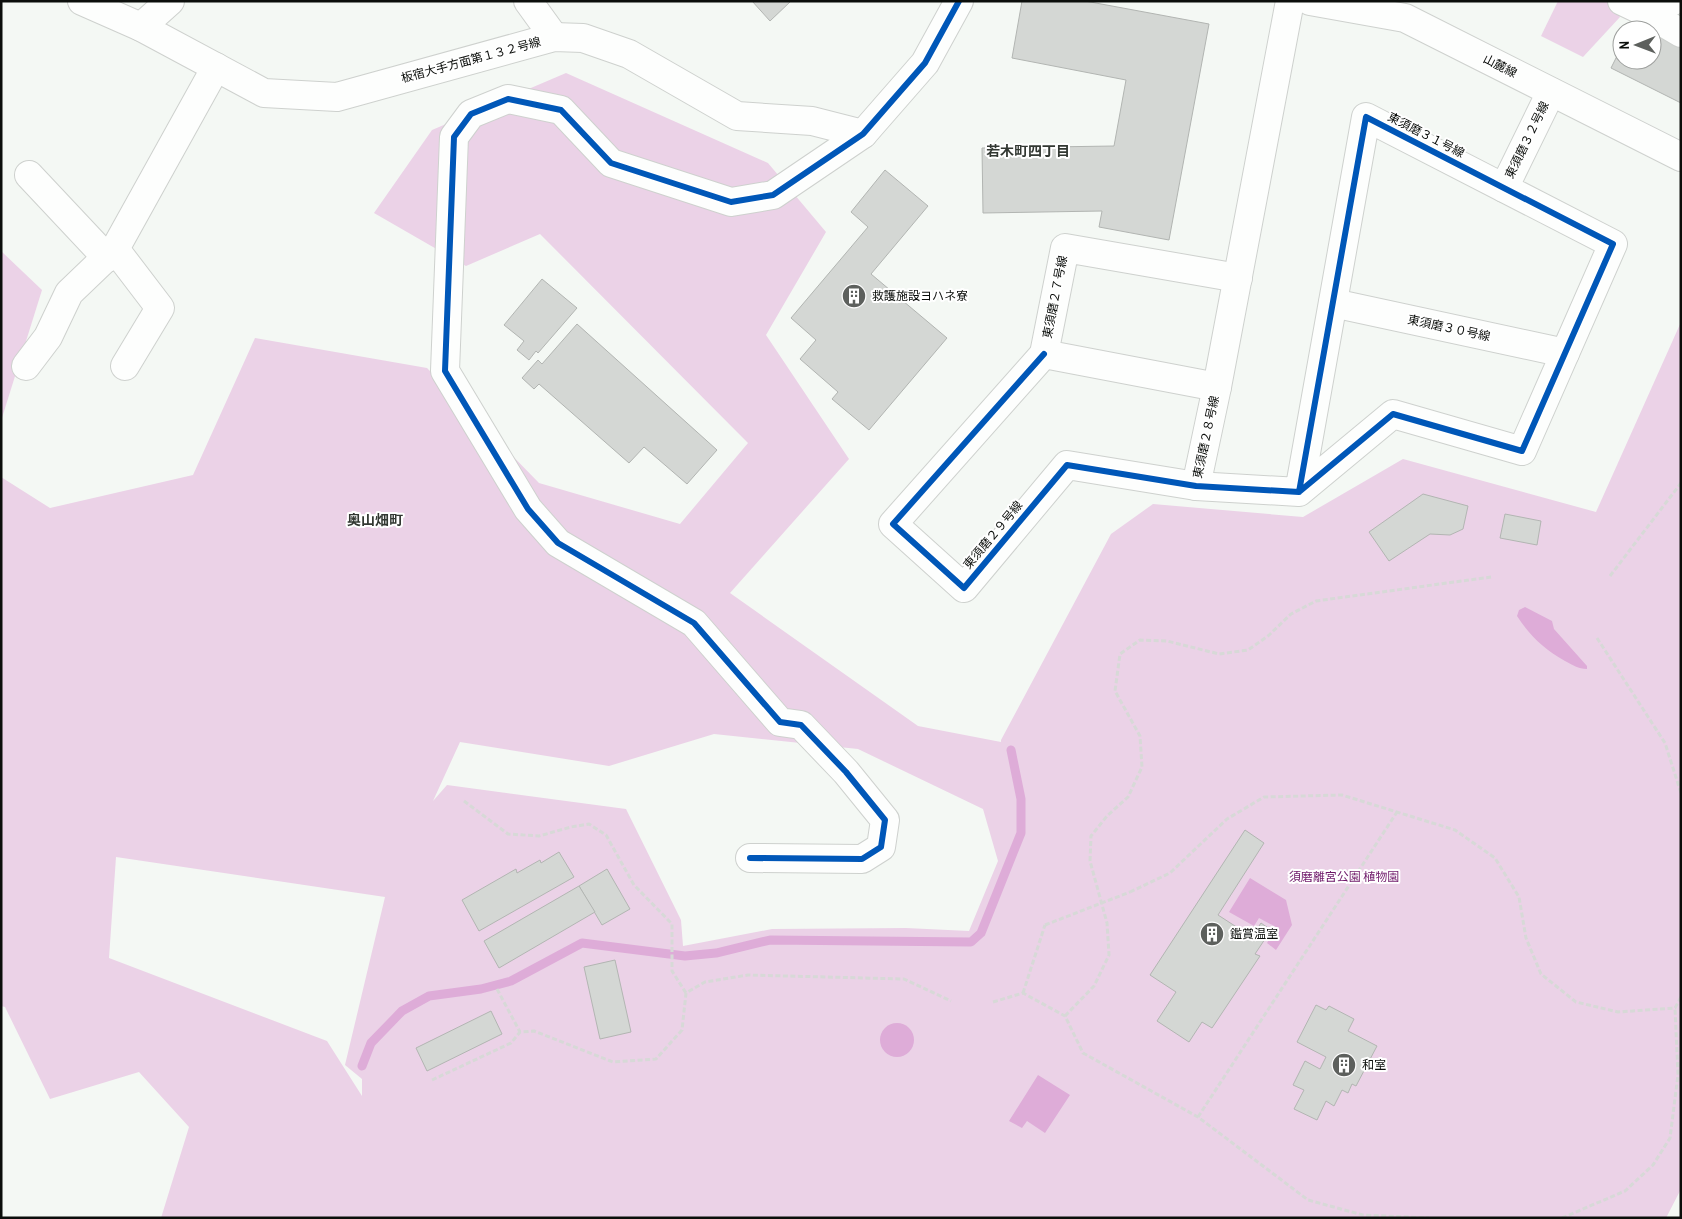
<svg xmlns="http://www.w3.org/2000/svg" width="1682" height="1219" font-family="'Archivo Narrow','Noto Sans JP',sans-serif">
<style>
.green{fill:#ebd2e7;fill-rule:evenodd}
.water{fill:#deacd8}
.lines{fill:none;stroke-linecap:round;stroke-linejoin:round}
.stream{stroke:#deacd8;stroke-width:9}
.building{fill:#d4d7d4;stroke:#b2b5b2}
.minor-casing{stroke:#ced1ce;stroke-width:30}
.major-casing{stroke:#ced1ce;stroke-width:30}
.path{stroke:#d7d9d7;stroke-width:3;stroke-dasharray:5 2.5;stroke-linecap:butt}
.minor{stroke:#fdfefd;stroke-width:28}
.major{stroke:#fdfefd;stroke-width:28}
.path-bridge{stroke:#d7d9d7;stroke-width:3;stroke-dasharray:5 2.5;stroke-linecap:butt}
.cycleway-casing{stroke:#fff;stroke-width:9}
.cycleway{stroke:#0057b8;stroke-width:6}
.labels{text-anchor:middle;stroke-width:4;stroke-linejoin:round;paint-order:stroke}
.street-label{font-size:12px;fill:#0b0e0b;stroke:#fff}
.poi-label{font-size:12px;fill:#0b0e0b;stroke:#fff;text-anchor:start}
.park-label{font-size:12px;fill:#6e1869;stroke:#fff}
.neighbourhood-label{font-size:14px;font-weight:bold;fill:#323832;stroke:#fff}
</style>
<rect width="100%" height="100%" fill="#f4f8f4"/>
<g class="green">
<path d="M1558,1H1610L1620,17L1583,57L1541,36Z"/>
<path d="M566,73L768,163L826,232L766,335L849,459L730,593L918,726L1001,742V740L1111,534L1153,504L1303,517L1403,459L1596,512L1681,322V1189L1666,1218H161L189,1127L139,1072L50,1099L5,1007L1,1006V477L50,508L193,475L255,338L427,368L539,483L680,524L748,443L540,234L466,266L374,213L432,130ZM714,734L858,749L983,809L998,861L969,931L906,928L772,929L683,946L681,920L626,809L447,785L433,801L460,742L609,766ZM116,857L385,897L345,1065L362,1079V1096L327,1041L109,958Z"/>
<path d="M1,251L42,290L1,421Z"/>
</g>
<g class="water">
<path d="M1525,607L1552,621L1554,629L1587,666V669C1578,669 1573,665 1565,661C1544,649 1530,636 1517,616L1519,610Z"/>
<path d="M1250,878L1286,900L1292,925L1276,950L1267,943L1276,927L1259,918L1254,926L1229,912Z"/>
<circle cx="897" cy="1040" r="17"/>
<path d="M1038,1075L1070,1095L1045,1133L1027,1121L1022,1128L1009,1121Z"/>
</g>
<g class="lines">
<path class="stream" d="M362,1066L371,1043L402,1011L429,996L481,989L511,981L582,943L685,956L716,953L770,940L971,942L981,933L1021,833V799L1011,750"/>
</g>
<g class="building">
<path d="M752,1H791L770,21Z"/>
<path d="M1022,1H1085L1209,24L1169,240L1099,227L1102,211L983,213L982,148L1114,146L1126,80L1012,58Z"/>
<path d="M1634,21L1681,44V103L1611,68L1622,46V60H1652V30H1630Z"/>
<path d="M885,170L928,206L871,274L947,338L869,430L832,399L838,392L800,359L816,340L791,318L868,227L851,212Z"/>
<path d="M542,279L577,308L538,353L536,351L529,360L517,350L524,341L504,325Z"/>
<path d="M577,324L717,450L687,484L644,447L629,463L539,384L534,389L522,378L538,360L542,364Z"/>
<path d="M1423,494L1468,506L1463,529L1450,535L1430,534L1389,561L1369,532Z"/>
<path d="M1505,514L1541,521L1537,545L1500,538Z"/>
<path d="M1245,830L1264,843L1218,915L1252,937L1261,923L1271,930L1255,954L1260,956L1212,1028L1202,1022L1189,1042L1157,1021L1176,992L1150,975Z"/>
<path d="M559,852L574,877L479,931L462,900L516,869L517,873L540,860L541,863Z"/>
<path d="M607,869L630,909L602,925L579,886Z"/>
<path d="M579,886L595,912L499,968L484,941Z"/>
<path d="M615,960L631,1032L600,1039L584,967Z"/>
<path d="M1316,1005L1326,1010L1329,1006L1354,1019L1348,1031L1377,1046L1356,1086L1352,1084L1348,1093L1342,1090L1334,1106L1326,1101L1317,1120L1294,1109L1304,1090L1293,1085L1305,1061L1320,1069L1326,1057L1297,1042Z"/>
<path d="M491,1011L502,1034L427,1071L416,1048Z"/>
</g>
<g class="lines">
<g class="minor-casing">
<g id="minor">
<path d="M82,1L141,27L264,93L337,97L554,37L583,38L629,54L737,116L812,121L863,134"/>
<path d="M528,1L554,37"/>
<path d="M1622,1L1647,13L1681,33"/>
<path d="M1647,13L1673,1"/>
<path d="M141,27L170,1"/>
<path d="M29,175L107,258"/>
<path d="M1504,188L1551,92"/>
<path d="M115,249L160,308L125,366"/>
<path d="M1333,303L1565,353"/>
<path d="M1044,354L893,524L964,588L1067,465L1196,486L1299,492L1393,414L1522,451L1613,244L1366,117L1299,492"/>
<path d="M26,366L48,337L69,293L115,249L216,67"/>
<path d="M1217,387L1044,354L1065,248L1238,278"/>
<path d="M1196,486L1217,387L1290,1"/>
<path d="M750,858L862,859L881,847L885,820L846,772L801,725L780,722L694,623L558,543L528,509L445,371L454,137L471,114L508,99L561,110L611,163L731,202L773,195L863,134L925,63L959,1"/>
</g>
</g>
<g class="major-casing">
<path id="major" d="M1310,1L1405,18L1681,157"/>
</g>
<g class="path">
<path d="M1610,576L1681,483"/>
<path d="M1597,638L1665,743L1681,793"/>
<path d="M464,801L508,834L539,836L571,827L589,824L606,835L634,885L672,924V971L686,993"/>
<path d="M1130,892L1170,873L1227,819L1264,797L1342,795L1455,830L1495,858L1519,897L1526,938L1541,974L1576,1002L1618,1012L1675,1008L1681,997"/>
<path d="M497,989L520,1032"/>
<path d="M1023,993L1045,925"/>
<path d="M993,1002L1023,993L1065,1016L1083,1053L1198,1117L1308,1200L1363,1215L1429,1218"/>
<path d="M1065,1016L1094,986L1109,955L1107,923L1090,861L1091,836L1107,816L1128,797L1142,767L1140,736L1115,691L1120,654L1140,640L1167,641L1219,654L1248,650L1268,636L1291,614L1316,601L1491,577"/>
<path d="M432,1080L511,1043L520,1032L534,1031L613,1062L656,1059L682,1030L686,993L705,982L748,975L904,979L951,1001"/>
<path d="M1198,1117L1397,812"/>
<path d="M1562,1218L1625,1191L1653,1165L1670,1138L1678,1075L1675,1008"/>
</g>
<use href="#minor" class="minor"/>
<use href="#major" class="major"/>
<path class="path-bridge" d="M1045,925L1130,892"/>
<g class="cycleway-casing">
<g id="cycleway">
<path d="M1044,354L893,524L964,588L1067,465L1196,486L1299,492L1393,414L1522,451L1613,244L1366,117L1299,492"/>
<path d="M750,858L862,859L881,847L885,820L846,772L801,725L780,722L694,623L558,543L528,509L445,371L454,137L471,114L508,99L561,110L611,163L731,202L773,195L863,134L925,63L959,1"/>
</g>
</g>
<use href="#cycleway" class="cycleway"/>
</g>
<defs>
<g id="building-disc" transform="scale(1.25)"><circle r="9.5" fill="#5d605d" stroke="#fff"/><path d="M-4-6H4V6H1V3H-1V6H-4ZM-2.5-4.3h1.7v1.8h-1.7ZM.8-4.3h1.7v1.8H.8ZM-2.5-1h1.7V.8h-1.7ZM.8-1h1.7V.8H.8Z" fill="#fff"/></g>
</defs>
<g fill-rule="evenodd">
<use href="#building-disc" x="854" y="296"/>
<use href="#building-disc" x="1212" y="934"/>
<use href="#building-disc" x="1344" y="1065"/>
</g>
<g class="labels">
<g class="street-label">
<text transform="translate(471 60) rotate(-15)" y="4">板宿大手方面第１３２号線</text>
<text transform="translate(1500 66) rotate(27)" y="4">山麓線</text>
<text transform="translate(1426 135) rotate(27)" y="4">東須磨３１号線</text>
<text transform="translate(1527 140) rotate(-64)" y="4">東須磨３２号線</text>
<text transform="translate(1055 297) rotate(-79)" y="4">東須磨２７号線</text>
<text transform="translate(1449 328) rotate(12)" y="4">東須磨３０号線</text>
<text transform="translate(1206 437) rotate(-78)" y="4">東須磨２８号線</text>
<text transform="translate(993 535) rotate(-50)" y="4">東須磨２９号線</text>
</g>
<g class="poi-label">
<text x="872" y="300">救護施設ヨハネ寮</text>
<text x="1230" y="938">鑑賞温室</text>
<text x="1362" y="1069">和室</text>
</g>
<g class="park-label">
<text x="1344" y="881">須磨離宮公園 植物園</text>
</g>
<g class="neighbourhood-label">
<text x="1028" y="156">若木町四丁目</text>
<text x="375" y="525">奥山畑町</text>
</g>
</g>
<rect width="1682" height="1219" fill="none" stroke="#0b0e0b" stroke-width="5"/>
<g transform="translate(1637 45) rotate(269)"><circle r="24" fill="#ffffff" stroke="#9d9f9d"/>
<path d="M0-4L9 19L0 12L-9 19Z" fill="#5d605d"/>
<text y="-8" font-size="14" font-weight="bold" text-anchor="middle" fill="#0b0e0b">N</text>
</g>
</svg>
